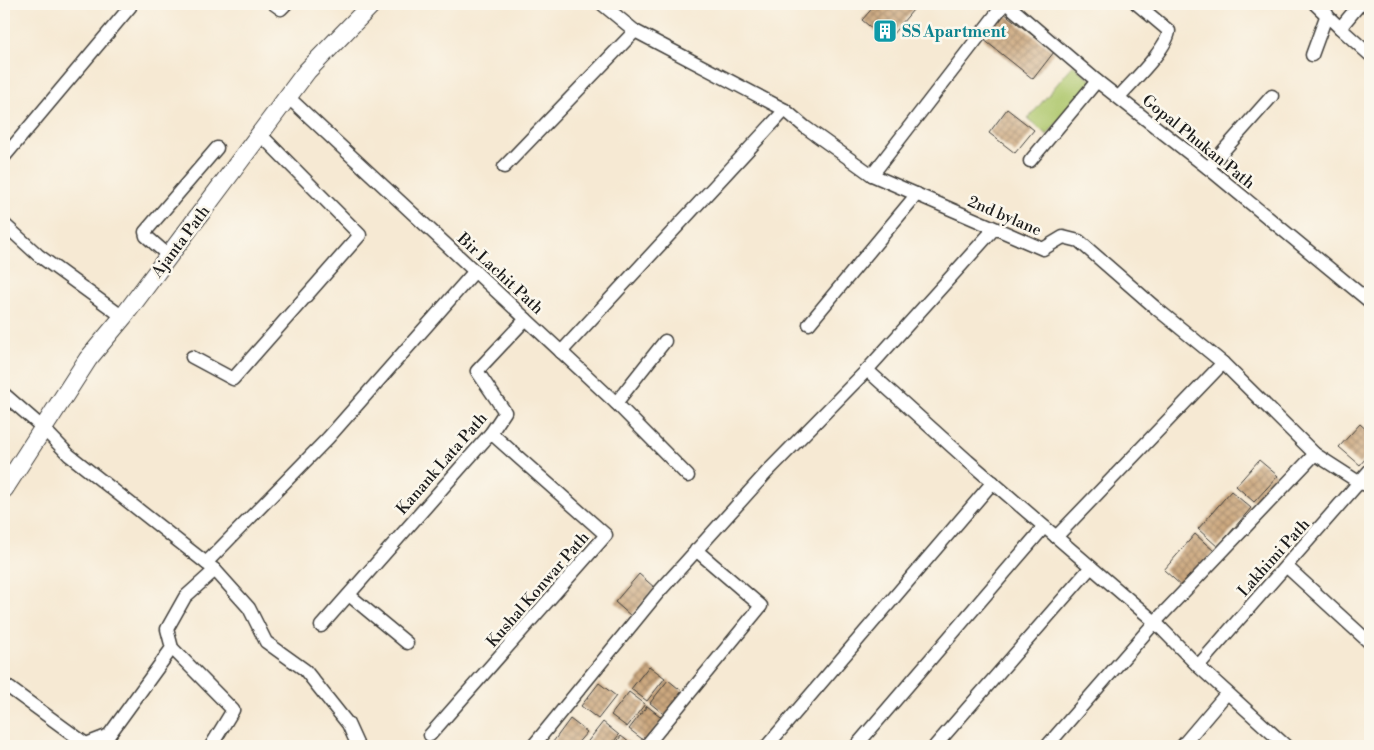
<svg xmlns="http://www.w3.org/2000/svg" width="1374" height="750" font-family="'Libre Bodoni',serif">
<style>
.grass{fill:#aec76d;stroke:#657244}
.building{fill:url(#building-cross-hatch)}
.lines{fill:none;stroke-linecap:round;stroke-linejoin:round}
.street-casing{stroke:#3d3b37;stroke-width:15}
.secondary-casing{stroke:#3d3b37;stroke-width:20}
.street{stroke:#fff;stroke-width:12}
.secondary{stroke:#fff;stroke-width:18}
.labels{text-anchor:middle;stroke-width:5;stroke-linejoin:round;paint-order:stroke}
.culture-label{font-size:16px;font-weight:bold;fill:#0d838f;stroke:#fbf7ec;text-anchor:start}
.street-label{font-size:16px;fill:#1c1c1c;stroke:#fbf7ec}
</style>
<defs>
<pattern id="building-cross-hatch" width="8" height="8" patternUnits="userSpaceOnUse" patternTransform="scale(1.25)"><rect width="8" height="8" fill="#cca87f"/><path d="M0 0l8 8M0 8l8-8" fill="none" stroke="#a58867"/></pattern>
</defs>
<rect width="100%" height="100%" fill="#fbf7ec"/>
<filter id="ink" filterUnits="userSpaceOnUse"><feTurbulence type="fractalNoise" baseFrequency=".02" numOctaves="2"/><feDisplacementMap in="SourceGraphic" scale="10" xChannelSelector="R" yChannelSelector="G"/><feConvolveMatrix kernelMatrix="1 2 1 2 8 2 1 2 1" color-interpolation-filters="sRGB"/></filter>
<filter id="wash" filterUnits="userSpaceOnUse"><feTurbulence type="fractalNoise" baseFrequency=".0096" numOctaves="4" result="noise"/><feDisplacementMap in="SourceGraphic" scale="20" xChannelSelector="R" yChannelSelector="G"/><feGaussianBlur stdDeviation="1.12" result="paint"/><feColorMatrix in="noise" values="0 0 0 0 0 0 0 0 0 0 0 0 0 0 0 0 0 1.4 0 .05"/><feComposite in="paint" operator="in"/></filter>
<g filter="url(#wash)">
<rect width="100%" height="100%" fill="#f6e9d3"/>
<path class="grass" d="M1073,65L1092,81L1047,135L1028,119Z"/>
<g id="blocks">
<g class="building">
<path d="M876,4H918L887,41L862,20Z"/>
<path d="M1004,13L1054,52L1033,79L983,39Z"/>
<path d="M1007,109L1034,130L1015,153L989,133Z"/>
<path d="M1360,424L1370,433V453L1360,465L1339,447Z"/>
<path d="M1259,460L1278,476L1254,502L1236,486Z"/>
<path d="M1231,491L1251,508L1218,547L1198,529Z"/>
<path d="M1195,534L1214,551L1183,587L1164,570Z"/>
<path d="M639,574L655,588L631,616L615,602Z"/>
<path d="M649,666L665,678L647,701L631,689Z"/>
<path d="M668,680L684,693L666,716L650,703Z"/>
<path d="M599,683L616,696L598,719L581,706Z"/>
<path d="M629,692L645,704L627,727L611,715Z"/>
<path d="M647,706L664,719L646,742L629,729Z"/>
<path d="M570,719L587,732L575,746H558L553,742Z"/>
<path d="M603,722L619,735L610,746H586L585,745Z"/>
<path d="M621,736L634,746H614Z"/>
</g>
</g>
</g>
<g filter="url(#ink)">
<use href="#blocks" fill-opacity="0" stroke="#3d3b37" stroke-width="1"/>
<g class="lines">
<g class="street-casing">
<g id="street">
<path d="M274,4L281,9L286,4"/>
<path d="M602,4L635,31L785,110L805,127L872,175L1043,249L1063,237L1079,241L1157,309L1223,363L1315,454L1360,483L1370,486"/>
<path d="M1007,4L1097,81L1208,168L1370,302"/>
<path d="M1315,4L1340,28L1370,55"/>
<path d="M1340,28L1360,4"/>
<path d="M1312,55L1327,14"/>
<path d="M288,97L616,403L688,476"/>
<path d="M1119,97C1131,83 1167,49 1169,31L1137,4"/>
<path d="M4,157L130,7"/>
<path d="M1030,161L1097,81"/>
<path d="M504,167L635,31"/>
<path d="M1208,168L1272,96"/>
<path d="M872,175L1004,4"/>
<path d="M4,224L38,255L123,317"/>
<path d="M169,256L146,236L145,232L217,148"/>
<path d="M809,324L917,194"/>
<path d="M561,352L785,110"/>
<path d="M192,357L233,379L360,235L260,134"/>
<path d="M867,370L968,461L1155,622L1198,666L1286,746"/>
<path d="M4,394L43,428L69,455L215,570L249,608L266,642L305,670L348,724L358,746"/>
<path d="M616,403L665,341"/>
<path d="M1056,537L1223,363"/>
<path d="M206,563L328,438L475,271"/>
<path d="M1286,566L1370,643"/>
<path d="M349,595L407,643"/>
<path d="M321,626L491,433L505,412L477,371L526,319"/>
<path d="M1198,666L1370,470"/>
<path d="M4,684L86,744L109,735L172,648"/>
<path d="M430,735L606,535L491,433"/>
<path d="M211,746L233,710L172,648L167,629L185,597L215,570"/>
<path d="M533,746L657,594L767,472L867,370L994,229"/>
<path d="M646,746L761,606L696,550"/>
<path d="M767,746L993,482"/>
<path d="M856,746L1044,527"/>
<path d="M935,746L1091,567"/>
<path d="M1047,746L1155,622L1315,454"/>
<path d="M1182,746L1227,693"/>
</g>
</g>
<g class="secondary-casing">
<path id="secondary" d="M4,489L88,359L123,317L307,71L372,4"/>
</g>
<use href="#street" class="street"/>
<use href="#secondary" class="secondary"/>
</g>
</g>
<defs>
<g id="building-square" transform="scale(1.25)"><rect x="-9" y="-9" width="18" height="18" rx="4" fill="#0f9aa8" stroke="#fbf7ec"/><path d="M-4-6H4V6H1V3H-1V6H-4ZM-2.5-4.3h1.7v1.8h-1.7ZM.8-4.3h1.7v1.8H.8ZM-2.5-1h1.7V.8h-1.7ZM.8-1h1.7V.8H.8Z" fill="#fff"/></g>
</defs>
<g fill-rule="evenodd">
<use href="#building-square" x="885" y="31"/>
</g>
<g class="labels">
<g class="culture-label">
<text x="902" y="37">SS Apartment</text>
</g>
<g class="street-label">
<text transform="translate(1199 141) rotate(39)" y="6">Gopal Phukan Path</text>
<text transform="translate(1005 215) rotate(23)" y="6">2nd bylane</text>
<text transform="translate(180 241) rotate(-53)" y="6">Ajanta Path</text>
<text transform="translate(501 273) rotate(43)" y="6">Bir Lachit Path</text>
<text transform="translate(441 463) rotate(-49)" y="6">Kanank Lata Path</text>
<text transform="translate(1273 557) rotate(-48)" y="6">Lakhimi Path</text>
<text transform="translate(537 589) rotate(-49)" y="6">Kushal Konwar Path</text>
</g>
</g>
<rect width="1374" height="750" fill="none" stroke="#fbf7ec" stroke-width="20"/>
</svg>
